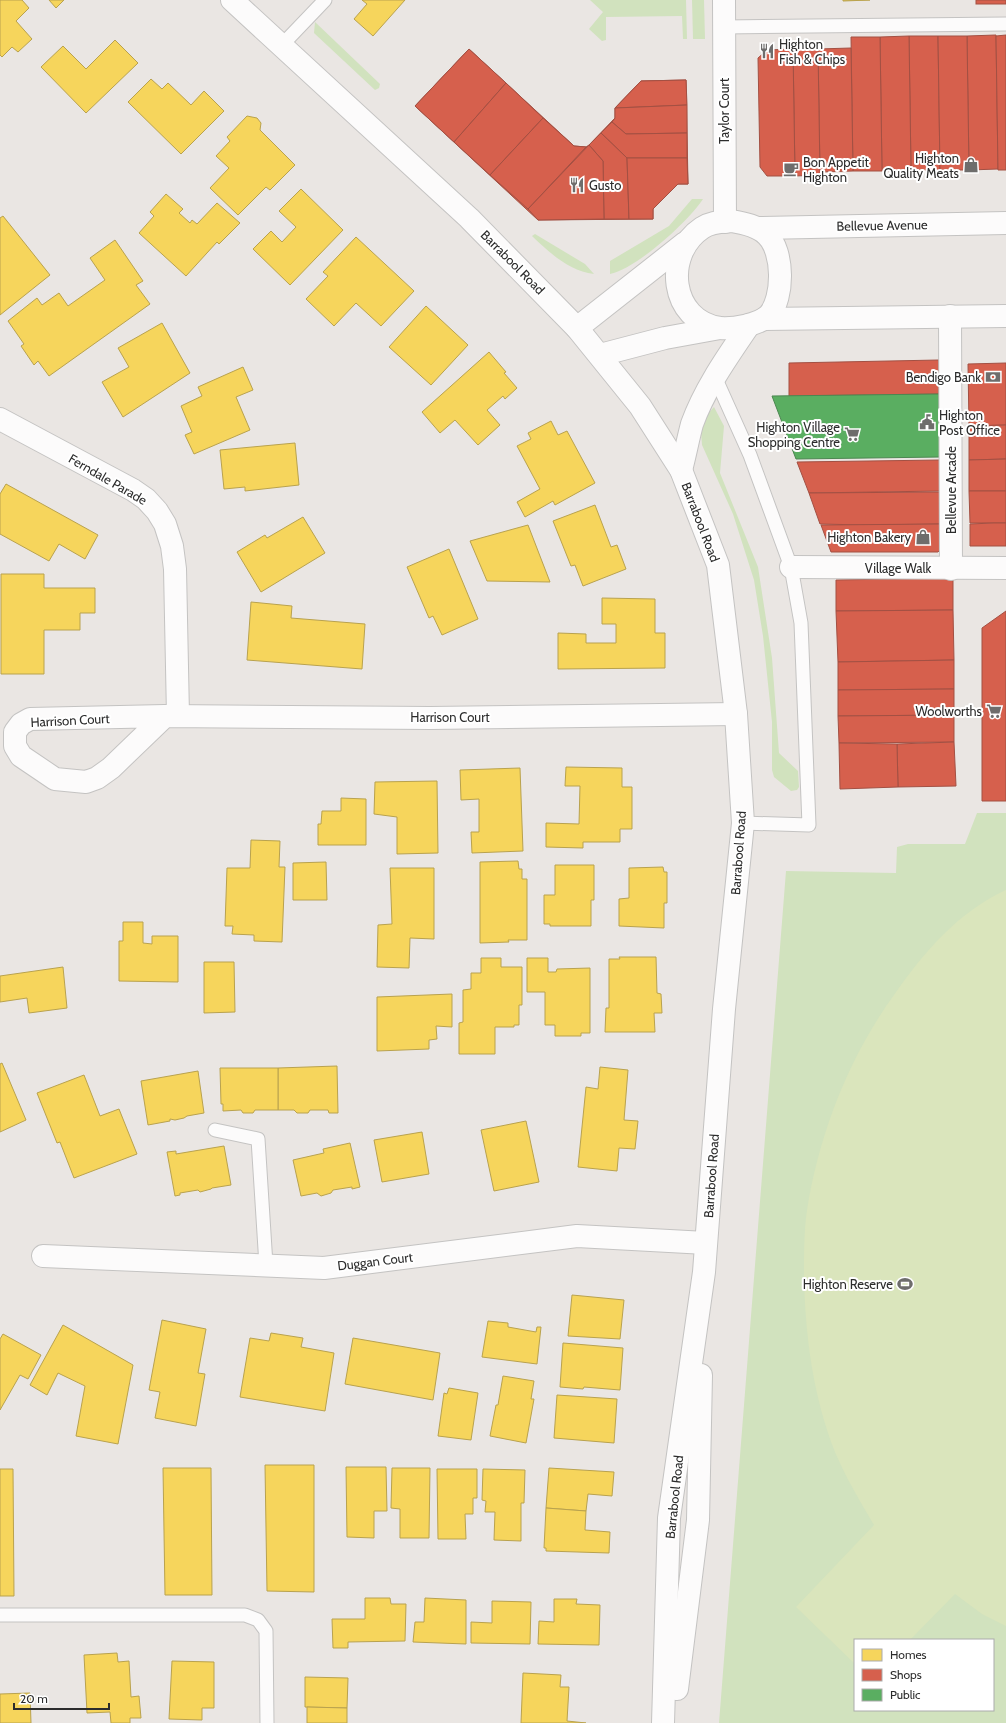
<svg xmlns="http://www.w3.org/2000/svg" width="1006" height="1723" font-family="Cabin,sans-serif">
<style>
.green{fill:#d1e2be;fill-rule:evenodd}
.pitch{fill:#dae5bc}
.homes{fill:#f6d55c;stroke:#b9a24e}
.shops{fill:#d6604d;stroke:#a35043}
.public{fill:#5aae61;stroke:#4c8751}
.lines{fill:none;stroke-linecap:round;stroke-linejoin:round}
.lane-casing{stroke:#c4c3c2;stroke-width:15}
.street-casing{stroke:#c4c3c2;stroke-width:24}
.secondary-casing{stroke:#c4c3c2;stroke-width:24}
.lane{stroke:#fcfbfb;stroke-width:13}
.street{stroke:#fcfbfb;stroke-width:22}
.secondary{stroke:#fcfbfb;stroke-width:22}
.labels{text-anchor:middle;stroke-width:4;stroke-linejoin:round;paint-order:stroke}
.poi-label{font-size:13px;fill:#2c2c2c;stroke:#fff;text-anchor:end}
.street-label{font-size:13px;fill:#2c2c2c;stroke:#fff}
</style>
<rect width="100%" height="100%" fill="#eae6e3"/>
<g class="green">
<path d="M590,0H686L687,39H683L682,16L606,17V40L602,41L589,29L603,12Z"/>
<path d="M692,0H704L705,39H693Z"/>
<path d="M315,22L380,84L379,88L375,90L314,33Z"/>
<path d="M692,199H703C689,221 636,269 610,274V261L669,226Z"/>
<path d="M535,234L585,264L594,274C569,271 550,253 532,236Z"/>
<path d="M714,407L724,426L720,473L758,567L772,658L779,753L798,771L799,787L797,790L791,791L774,777L772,770V722L763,636L754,580L733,514L702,445L701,432L704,418Z"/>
<path d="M977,813H1006V1723H719L786,871L896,873L897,847L908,844H965ZM855,1640H993V1710H855Z"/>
</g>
<path class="pitch" d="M1006,890V1626L982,1614L955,1594L910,1640H855V1664L796,1607L874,1525C860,1501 846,1478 835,1452C813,1396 805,1335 804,1275C804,1254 804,1231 807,1210C819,1134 849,1057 894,995C924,952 958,912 1006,890Z"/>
<g class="homes">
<path d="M0,0H22L29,8L16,21L32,39L18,52L12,47L2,57L0,55Z"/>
<path d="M49,0H64L56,8Z"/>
<path d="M362,0H405L373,36L354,19L367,4Z"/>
<path d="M843,0H870L843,1Z"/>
<path d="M115,40L138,63L86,113L41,67L63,46L86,69Z"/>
<path d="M151,79L162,89L168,83L191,105L204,91L224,111L181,154L128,102Z"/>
<path d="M247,116L257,118L261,123L260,130L295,165L270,190L266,187L238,215L210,188L229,168L216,156L230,141L227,137Z"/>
<path d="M301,189L343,230L290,285L253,249L271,231L282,242L296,227L279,211Z"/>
<path d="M166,194L183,209L179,213L190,223L192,220L197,224L217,203L240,223L219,244L217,242L186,276L139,233L154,216L150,212Z"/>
<path d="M3,216L50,275L0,315V218Z"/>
<path d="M356,237L414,291L381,326L356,303L334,326L306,299L328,276L323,272Z"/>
<path d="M115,240L143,281L136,285L150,304L49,376L38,361L34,365L21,346L24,344L8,321L37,298L42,305L59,293L68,306L105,280L90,258Z"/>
<path d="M426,306L468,345L431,385L389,347Z"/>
<path d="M162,323L190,373L123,417L102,382L129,367L118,348Z"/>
<path d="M489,352L506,372L504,373L517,388L505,399L503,396L487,410L500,425L478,445L455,420L440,433L422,412Z"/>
<path d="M243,367L253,390L236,397L250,430L194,454L185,435L192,432L181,406L202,396L198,387Z"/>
<path d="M551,421L558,435L567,431L595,483L555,505L553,501L525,517L517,502L540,489L517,446L531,439L528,433Z"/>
<path d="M295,443L299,485L245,491V487L224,489L220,450Z"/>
<path d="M6,484L98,535L85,559L59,544L49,561L0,534V494Z"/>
<path d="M595,505L611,547L617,545L626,569L583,586L575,565L571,566L553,521Z"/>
<path d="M303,517L325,553L261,592L237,552L265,535L267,538Z"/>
<path d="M528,525L550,582L487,581L470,541Z"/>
<path d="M449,549L478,619L442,635L433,616L429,618L407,567Z"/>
<path d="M1,574H44V588H95V613H80V630H44V674H1Z"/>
<path d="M602,598L655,599V633H665V668L558,669V633L586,634V643H616V624H602Z"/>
<path d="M251,602L292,606L291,618L365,624L362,669L247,660Z"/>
<path d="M566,767L622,768V787H632V829H620V842H583V848L546,847V823L579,824L580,786H565Z"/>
<path d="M520,768L523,851L472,853L471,832H479V799L461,800L460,770Z"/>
<path d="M437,781L438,853L397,854V817L374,814L375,782Z"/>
<path d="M341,798L366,799V845H318V824H321L322,811H341Z"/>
<path d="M251,840L280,841L279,867H285L282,942L254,941V935L232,934L233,926H225L227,868H250Z"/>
<path d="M518,861L519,869H522V879H527V940H508L509,942L480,943V862Z"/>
<path d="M326,862L327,900H293V863Z"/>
<path d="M555,865H594V900H591V926H550V924H544V895H555Z"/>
<path d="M663,867L664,872H667V903H664V928L619,926V899L629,898V868Z"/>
<path d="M390,868H434V939L410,938L409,968L377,967L378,925L392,924Z"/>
<path d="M123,922H143V943L152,944V936H178V982L119,981V941H123Z"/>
<path d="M619,957H656L657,993L661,994L662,1013H654L655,1032H605L606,1008H609V959H620Z"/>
<path d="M481,958H501V967H522V1005H519V1025H514V1027H495V1054H459V1023L463,1022V990L471,989V973H481Z"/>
<path d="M527,958H548V972H556L557,969L590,968V1033H581V1036H555V1025H545V992H527Z"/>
<path d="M204,962H234L235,1012L204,1013Z"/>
<path d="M63,967L67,1008L29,1013L27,998L0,1002V976Z"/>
<path d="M452,994V1027L436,1026L437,1039L429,1040V1049L377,1051V997Z"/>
<path d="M2,1063L26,1120L0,1132V1064Z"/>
<path d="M337,1066L338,1113H329L328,1110H310L308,1113H297L294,1110H278V1068Z"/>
<path d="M600,1067L628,1070L624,1120L638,1121L635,1149L619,1148L617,1171L578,1167L586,1087L598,1089Z"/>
<path d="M220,1068H278V1110H255L253,1113H243L241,1110L223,1111V1104H221Z"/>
<path d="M198,1071L204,1113L187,1116L184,1118L175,1120L170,1119V1121L148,1125L141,1081Z"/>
<path d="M84,1075L100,1116L119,1109L137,1154L74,1178L60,1142L57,1143L37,1093Z"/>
<path d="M526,1121L539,1182L494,1191L481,1130Z"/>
<path d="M422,1132L429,1174L382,1182L374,1140Z"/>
<path d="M350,1143L360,1187L352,1189V1187L333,1190L331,1193L321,1196L317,1193L301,1196L293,1160L324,1153L323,1149Z"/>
<path d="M224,1146L231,1185L212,1188L211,1189L200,1192L198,1190L180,1193V1195L175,1196L167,1152L176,1151V1154Z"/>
<path d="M572,1295L624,1300L620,1339L568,1336Z"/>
<path d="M162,1320L206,1329L198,1373L205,1374L196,1426L155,1418L160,1392L149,1390Z"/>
<path d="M488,1321L508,1323V1327L536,1332L537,1327H541L537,1364L482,1357Z"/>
<path d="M63,1325L133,1365L118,1444L76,1436L85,1386L58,1373L47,1395L30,1385Z"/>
<path d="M271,1333L303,1338L301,1347L334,1353L325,1411L240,1397L250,1338L269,1341Z"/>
<path d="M3,1334L41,1355L28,1379L20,1375L0,1410V1339Z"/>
<path d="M353,1338L440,1353L433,1400L345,1384Z"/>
<path d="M563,1343L623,1348L620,1390L584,1387L583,1389L560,1387Z"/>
<path d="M503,1376L534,1381L531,1399H534L526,1443L490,1436L496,1405H498Z"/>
<path d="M449,1388L478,1393L471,1440L438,1436L444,1393L447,1394Z"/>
<path d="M557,1395L617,1399L614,1443L554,1438Z"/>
<path d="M265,1465H314V1592L267,1591Z"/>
<path d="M346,1467H386L387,1511H374V1538L347,1537Z"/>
<path d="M163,1468H211L212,1595H165Z"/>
<path d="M392,1468H430L429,1538H400V1509L391,1508Z"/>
<path d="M549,1468L614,1472L612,1496L588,1494L586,1511L546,1508Z"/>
<path d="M0,1469H13L14,1596H0Z"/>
<path d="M437,1469H477V1498H473V1514H465L466,1539H438Z"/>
<path d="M483,1469L525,1470L524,1503H521V1541L494,1540L495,1512H485L486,1501L482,1500Z"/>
<path d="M546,1508L586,1511L585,1530L610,1532L609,1553L546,1551V1548H544Z"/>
<path d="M365,1598H390L391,1604H406L405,1641L348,1642V1648H333L332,1619H365Z"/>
<path d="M425,1598L466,1600V1644L413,1642L415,1622H424Z"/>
<path d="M554,1599H577L576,1604L600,1605L599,1645L538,1644L539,1621L554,1622Z"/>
<path d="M492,1601L531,1602L530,1644L471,1643V1622L492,1623Z"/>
<path d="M117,1653L118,1662L129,1661L131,1697L139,1696L141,1718H130V1723H111L110,1712L87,1713L84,1655Z"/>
<path d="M172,1661L214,1662V1708H202V1720L169,1719Z"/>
<path d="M523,1673L561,1675L560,1687H569L567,1721L586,1723H521Z"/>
<path d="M305,1677L348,1678L347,1708L305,1707Z"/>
<path d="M30,1693L31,1723H0V1694Z"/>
<path d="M307,1707L347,1708V1723H307Z"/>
</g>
<g class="shops">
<rect x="976" y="0" width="30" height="4"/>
<path d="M996,35L998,169L969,170L967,36Z"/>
<path d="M1006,35V170H998L996,36Z"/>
<path d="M909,36H938L940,170H911Z"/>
<path d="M909,36L911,170L882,171L880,37Z"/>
<path d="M938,36H967L969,170H940Z"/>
<path d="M851,37H880L882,171H853Z"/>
<path d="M851,48L853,171L820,172L818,49Z"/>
<path d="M469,49L574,146L586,147L589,145L615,118V108L641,81L686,80L688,184H678L653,209V219L538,220L415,106Z"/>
<path d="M469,49L506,83L454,142L415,106Z"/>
<path d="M793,49H818L820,175L795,176Z"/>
<path d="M793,49L795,176H767L760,167L758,58L767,50Z"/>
<path d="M686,80L687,105L615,108L641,81Z"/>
<path d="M506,83L543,118L490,175L454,142Z"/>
<path d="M687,105V133L626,134L612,122L615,118V108Z"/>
<path d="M543,118L574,146L586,147L528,209L490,175Z"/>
<path d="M612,122L626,134L687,133V158H627L601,133Z"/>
<path d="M601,133L627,158L629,219H604L603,161L589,145Z"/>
<path d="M589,145L603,161L604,219L538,220L528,209Z"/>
<path d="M627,158H687L688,184H678L653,209V219H629Z"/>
<path d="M939,360V394L789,396V363Z"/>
<path d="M1006,363V425L969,426L968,364Z"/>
<path d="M1006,425V459L969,460V426Z"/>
<path d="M1006,459V491H969V460Z"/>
<path d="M940,460L941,491L809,493L797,462Z"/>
<path d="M969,491H1006V523H970Z"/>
<path d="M941,492L940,524L864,525L820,524L809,493Z"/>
<path d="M993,523H1006V546H970V524Z"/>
<path d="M940,524V550L938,552H831L821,525Z"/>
<path d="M953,578V610L836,611V580Z"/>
<path d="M953,610L954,660L838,662L836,611Z"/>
<path d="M1006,611V801H982V628Z"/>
<path d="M954,660V689L838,690V662Z"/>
<path d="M954,689V715L838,716V690Z"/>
<path d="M954,715V742L839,743L838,716Z"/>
<path d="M954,742L956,786L898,787L897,744Z"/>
<path d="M839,743L897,744L898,787L840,789Z"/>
</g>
<path class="public" d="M939,394L940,457L796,459L772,396Z"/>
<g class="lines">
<g class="lane-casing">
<g id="lane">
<path d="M724,27L1006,24"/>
<path d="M282,45L325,0"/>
<path d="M715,377L750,455L791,567L801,623L809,825L743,823"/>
<path d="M215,1130L258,1139L266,1265"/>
<path d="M0,1615H245L258,1620L266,1631L267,1723"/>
</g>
</g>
<g class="street-casing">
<g id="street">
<path d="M724,0L725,222"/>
<path d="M950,316L951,569"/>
<path d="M0,419L133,490L146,499L157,511L165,524L172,546L175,569L178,716"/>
<path d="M791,567L1006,568"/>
<path d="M165,716L30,719L21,724L15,732V746L21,756L55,779L86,782L97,778L111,768L165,716L430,718L736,714"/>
<path d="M43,1256L324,1268L577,1236L706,1243"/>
</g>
</g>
<g class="secondary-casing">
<g id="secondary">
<path d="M232,0L469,218L577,328L640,406L681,470L718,565L736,714L743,823L724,1009L704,1272L669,1518L663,1723"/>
<path d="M731,221C744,223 758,226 767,235C784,251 784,298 769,315C759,325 733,329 720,328C670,321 663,254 702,228C711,222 721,222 731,221Z"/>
<path d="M758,228L1006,223"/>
<path d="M764,319L1006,316"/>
<path d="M577,328L685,243"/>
<path d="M600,355L665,338L720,328"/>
<path d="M681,470C685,455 688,439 692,424C705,388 728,356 749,325"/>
<path d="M677,1689L698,1520L701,1375"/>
</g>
</g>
<use href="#lane" class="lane"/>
<use href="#street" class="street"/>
<use href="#secondary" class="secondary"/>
</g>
<defs>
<g id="restaurant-bare" transform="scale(1.2)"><path d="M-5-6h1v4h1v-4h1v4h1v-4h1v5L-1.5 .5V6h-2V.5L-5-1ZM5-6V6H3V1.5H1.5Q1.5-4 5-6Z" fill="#6e6d6c" stroke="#fff" stroke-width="2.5" paint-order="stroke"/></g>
<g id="shop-bare" transform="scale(1.2)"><path d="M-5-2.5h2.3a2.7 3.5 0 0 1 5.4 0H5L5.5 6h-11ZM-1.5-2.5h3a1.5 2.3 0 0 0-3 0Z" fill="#6e6d6c" stroke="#fff" stroke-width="2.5" paint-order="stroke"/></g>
<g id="cafe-bare" transform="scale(1.2)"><path d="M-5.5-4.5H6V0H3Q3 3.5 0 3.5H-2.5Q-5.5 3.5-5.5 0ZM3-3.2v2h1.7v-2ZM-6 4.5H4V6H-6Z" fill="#6e6d6c" stroke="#fff" stroke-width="2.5" paint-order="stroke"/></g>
<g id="bank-bare" transform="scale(1.2)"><path d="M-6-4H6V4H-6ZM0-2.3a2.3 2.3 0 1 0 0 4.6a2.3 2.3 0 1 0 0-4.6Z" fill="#6e6d6c" stroke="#fff" stroke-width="2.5" paint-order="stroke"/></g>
<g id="civic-bare" transform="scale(1.2)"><path d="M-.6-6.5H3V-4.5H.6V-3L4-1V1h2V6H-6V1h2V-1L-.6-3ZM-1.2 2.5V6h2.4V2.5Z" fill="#6e6d6c" stroke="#fff" stroke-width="2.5" paint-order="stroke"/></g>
<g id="supermarket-bare" transform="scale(1.2)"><path d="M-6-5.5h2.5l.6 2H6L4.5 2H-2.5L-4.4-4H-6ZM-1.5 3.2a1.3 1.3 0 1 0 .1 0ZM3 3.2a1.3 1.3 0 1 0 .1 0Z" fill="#6e6d6c" stroke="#fff" stroke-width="2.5" paint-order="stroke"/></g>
<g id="stadium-bare" transform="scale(1.2)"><path d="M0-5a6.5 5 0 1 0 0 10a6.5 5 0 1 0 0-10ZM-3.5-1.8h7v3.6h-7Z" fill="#6e6d6c" stroke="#fff" stroke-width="2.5" paint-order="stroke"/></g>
</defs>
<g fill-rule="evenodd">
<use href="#restaurant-bare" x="767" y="51"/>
<use href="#shop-bare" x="971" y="165"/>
<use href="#cafe-bare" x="791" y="169"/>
<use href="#restaurant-bare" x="577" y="185"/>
<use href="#bank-bare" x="993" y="377"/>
<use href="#civic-bare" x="927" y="422"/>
<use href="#supermarket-bare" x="852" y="434"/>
<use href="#shop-bare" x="923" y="537"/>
<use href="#supermarket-bare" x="994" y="711"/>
<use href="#stadium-bare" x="905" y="1284"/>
</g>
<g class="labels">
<g class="poi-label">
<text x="779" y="49" text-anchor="start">Highton<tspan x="779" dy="15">Fish &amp; Chips</tspan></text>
<text x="959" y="163">Highton<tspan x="959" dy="15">Quality Meats</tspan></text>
<text x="803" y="167" text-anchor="start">Bon Appetit<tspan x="803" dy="15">Highton</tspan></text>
<text x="589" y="190" text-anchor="start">Gusto</text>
<text x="981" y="382">Bendigo Bank</text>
<text x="939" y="420" text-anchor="start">Highton<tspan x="939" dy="15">Post Office</tspan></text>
<text x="840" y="432">Highton Village<tspan x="840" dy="15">Shopping Centre</tspan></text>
<text x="911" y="542">Highton Bakery</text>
<text x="982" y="716">Woolworths</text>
<text x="893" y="1289">Highton Reserve</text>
</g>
<g class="street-label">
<text transform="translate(724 111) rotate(-90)" y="5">Taylor Court</text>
<text transform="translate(882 225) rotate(-1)" y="5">Bellevue Avenue</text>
<text transform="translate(513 262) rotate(45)" y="5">Barrabool Road</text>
<text transform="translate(108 479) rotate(30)" y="5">Ferndale Parade</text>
<text transform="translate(951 490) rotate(-90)" y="5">Bellevue Arcade</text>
<text transform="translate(701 522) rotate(69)" y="5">Barrabool Road</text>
<text x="898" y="573">Village Walk</text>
<text x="450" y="722">Harrison Court</text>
<text transform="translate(70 720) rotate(-3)" y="5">Harrison Court</text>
<text transform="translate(738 853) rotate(-86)" y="5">Barrabool Road</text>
<text transform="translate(711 1176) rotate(-86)" y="5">Barrabool Road</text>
<text transform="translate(375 1261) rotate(-7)" y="5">Duggan Court</text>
<text transform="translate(674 1497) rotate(-84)" y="5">Barrabool Road</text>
</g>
</g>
<rect x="854" y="1639" width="140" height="72" fill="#ffffff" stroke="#ababab"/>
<rect x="862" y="1649" width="20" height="12" fill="#f6d55c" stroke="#ababab"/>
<text x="890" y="1659" font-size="12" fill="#2c2c2c">Homes</text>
<rect x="862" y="1669" width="20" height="12" fill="#d6604d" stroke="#ababab"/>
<text x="890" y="1679" font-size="12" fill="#2c2c2c">Shops</text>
<rect x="862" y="1689" width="20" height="12" fill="#5aae61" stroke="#ababab"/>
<text x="890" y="1699" font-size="12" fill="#2c2c2c">Public</text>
<path d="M14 1703v6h95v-6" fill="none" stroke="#2c2c2c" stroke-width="2"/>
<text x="20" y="1703" font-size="12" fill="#2c2c2c" stroke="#ffffff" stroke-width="3" paint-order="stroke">20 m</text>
</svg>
